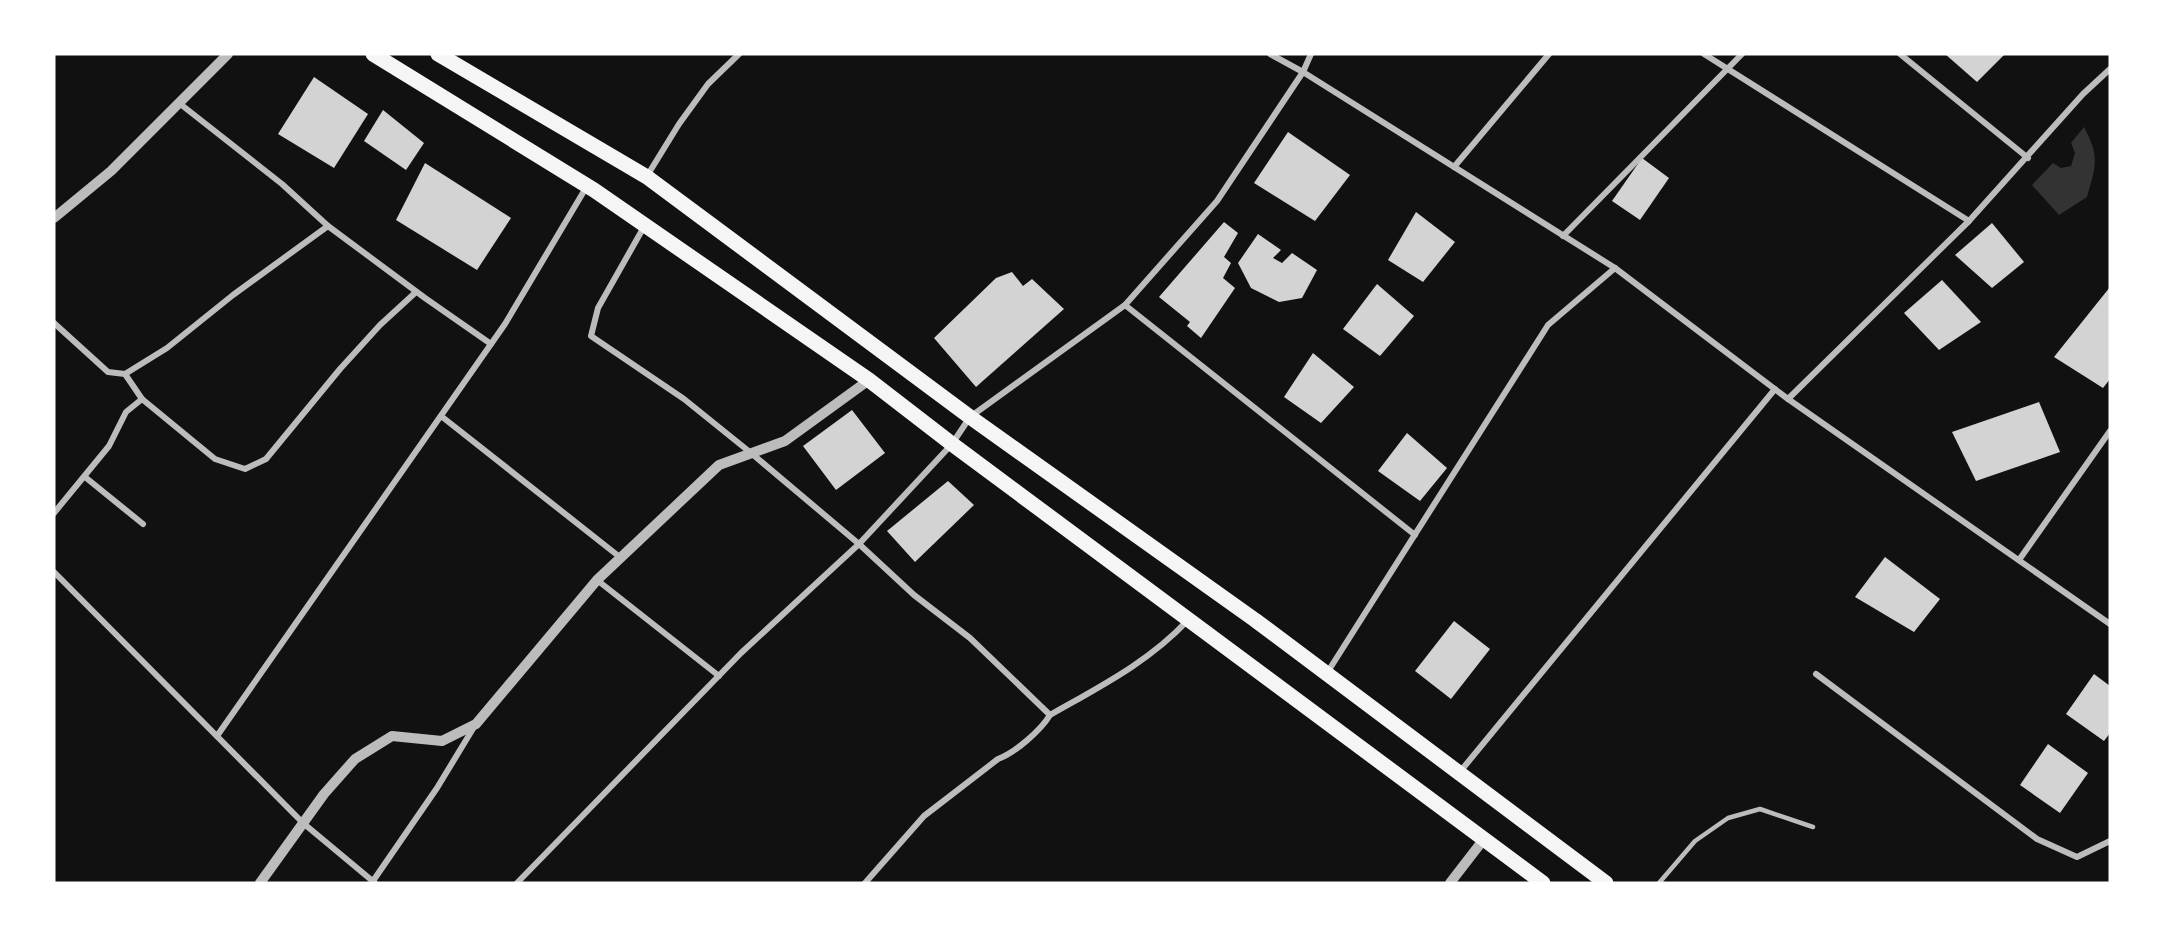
<svg xmlns="http://www.w3.org/2000/svg" width="2164" height="937" font-family="'Roboto Condensed',sans-serif">
<style>
.water{fill:#333}
.building{fill:#d3d3d3}
.lines{fill:none;stroke-linecap:round;stroke-linejoin:round}
.service{stroke:#bcbcbc;stroke-width:4.5}
.minor{stroke:#bcbcbc;stroke-width:6}
.tertiary{stroke:#bcbcbc;stroke-width:10}
.trunk{stroke:#f5f5f5;stroke-width:15}
</style>
<rect width="100%" height="100%" fill="#111"/>
<path class="water" d="M2084,127C2100,157 2096,166 2087,197L2059,215L2032,185L2053,163L2061,168L2071,166L2075,153L2071,143Z"/>
<g class="building">
<path d="M1945,54H2005L1977,82Z"/>
<path d="M314,77L368,114L334,168L278,134Z"/>
<path d="M383,110L424,143L406,170L364,141Z"/>
<path d="M1288,132L1350,175L1315,221L1254,183Z"/>
<path d="M1642,158L1669,178L1640,220L1612,201Z"/>
<path d="M425,163L511,218L477,270L396,220Z"/>
<path d="M1416,212L1455,242L1423,282L1388,260Z"/>
<path d="M1224,222L1238,233L1224,257L1231,263L1223,278L1235,288L1201,338L1187,326L1190,322L1159,297Z"/>
<path d="M1992,223L2024,262L1992,288L1955,255Z"/>
<path d="M1258,234L1281,250L1273,258L1282,263L1292,253L1317,270L1302,298L1279,302L1251,288L1238,263Z"/>
<path d="M1012,272L1023,286L1032,279L1064,309L976,387L934,338L996,278Z"/>
<path d="M1942,280L1981,322L1939,350L1904,313Z"/>
<path d="M1377,284L1414,316L1380,356L1343,329Z"/>
<path d="M2110,287V379L2103,388L2054,357Z"/>
<path d="M1313,353L1354,387L1321,423L1284,397Z"/>
<path d="M2039,402L2060,452L1976,481L1952,432Z"/>
<path d="M852,410L885,453L836,490L803,446Z"/>
<path d="M1407,433L1447,468L1420,501L1378,471Z"/>
<path d="M948,481L974,505L915,562L887,531Z"/>
<path d="M1885,557L1940,599L1914,632L1855,597Z"/>
<path d="M1454,621L1490,649L1451,699L1415,671Z"/>
<path d="M2094,674L2110,686V733L2104,741L2066,714Z"/>
<path d="M2048,744L2088,773L2060,813L2020,785Z"/>
</g>
<g class="lines">
<path class="service" d="M1659,883L1695,841L1728,818L1760,809L1813,827"/>
<g class="minor">
<path d="M1270,54L1303,72L1615,268L1788,399L2110,624"/>
<path d="M1704,54L1969,221"/>
<path d="M1900,54L2028,158"/>
<path d="M179,103L282,184L328,226"/>
<path d="M1454,167L1549,54"/>
<path d="M647,176L679,124L708,84L739,54"/>
<path d="M645,225L598,308L591,336L684,399L751,453L859,544L914,595L970,638L1050,715"/>
<path d="M1563,236L1742,54"/>
<path d="M1125,305L1415,535"/>
<path d="M54,323L108,372L125,374L167,348L233,295L328,226L425,298L491,344"/>
<path d="M125,374L142,399L215,459L245,469L266,459L340,369L380,325L416,292"/>
<path d="M1788,399L1969,221L2083,94L2110,69"/>
<path d="M441,416L621,558"/>
<path d="M85,477L143,524"/>
<path d="M54,513L109,446L126,412L142,399"/>
<path d="M2019,560L2110,431"/>
<path d="M54,572L303,823L375,883"/>
<path d="M597,580L719,676"/>
<path d="M1327,673L1548,325L1615,268"/>
<path d="M1816,674L2037,839L2077,857L2110,841"/>
<path d="M217,736L505,324L587,186"/>
<path d="M1459,773L1775,389"/>
<path d="M373,881L437,788L474,727"/>
<path d="M517,883L741,653L859,544L952,444L970,417L1125,305L1217,201L1303,72L1311,54"/>
<path d="M865,883L924,816L998,759C1015,753 1041,730 1050,715C1099,687 1149,662 1188,620"/>
</g>
<g class="tertiary">
<path d="M54,218L111,171L228,54"/>
<path d="M260,883L324,794L355,759L392,736L442,741L476,724L597,580L719,465L785,441L869,380"/>
<path d="M1450,883L1484,839"/>
</g>
<g class="trunk">
<path d="M373,54L594,190L869,380L952,444L1543,883"/>
<path d="M438,54L647,177L970,417L1255,620L1606,883"/>
</g>
</g>
<rect width="2164" height="937" fill="none" stroke="#ffffff" stroke-width="111"/>
</svg>
